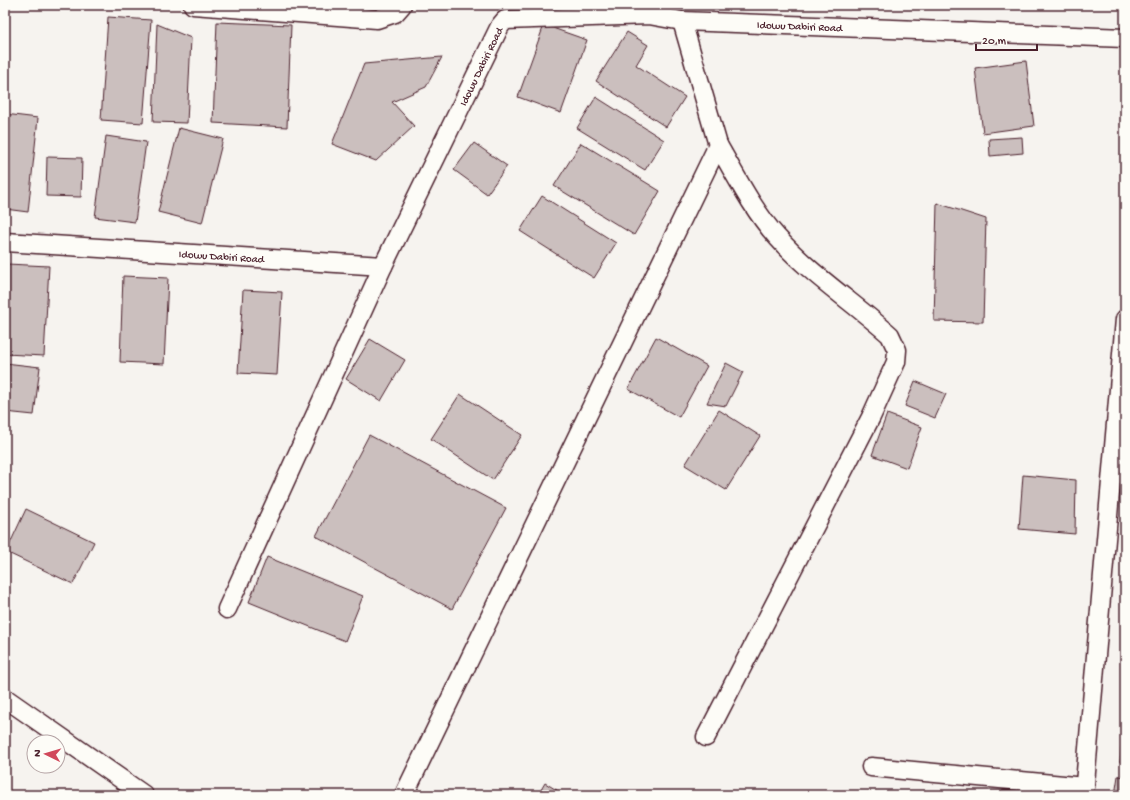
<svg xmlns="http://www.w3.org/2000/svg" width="1130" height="800" font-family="'Gochi Hand',sans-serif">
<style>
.building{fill:#cbbfbe;stroke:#4a1f2b}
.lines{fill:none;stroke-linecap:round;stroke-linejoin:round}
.minor-casing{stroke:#4a1f2b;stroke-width:21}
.minor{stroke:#fdfcf7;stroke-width:18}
.labels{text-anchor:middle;stroke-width:3.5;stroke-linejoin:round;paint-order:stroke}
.street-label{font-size:11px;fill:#4a1f2b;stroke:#fdfcf7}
</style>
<rect width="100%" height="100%" fill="#f6f3ef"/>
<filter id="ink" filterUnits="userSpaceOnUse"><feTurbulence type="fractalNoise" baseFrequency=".025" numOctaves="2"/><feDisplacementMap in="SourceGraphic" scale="8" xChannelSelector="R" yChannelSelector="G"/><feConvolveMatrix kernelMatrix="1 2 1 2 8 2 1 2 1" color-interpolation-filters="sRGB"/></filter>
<g filter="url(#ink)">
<g class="building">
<path d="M571,5H609V8Z"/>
<path d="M108,17L151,20L143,123L101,120Z"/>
<path d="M217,22L291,25L287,127L213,123Z"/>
<path d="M157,24L191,38L187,123L153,122Z"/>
<path d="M544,25L587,40L561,113L518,97Z"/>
<path d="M627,32L648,45L636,65L685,97L666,127L596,81Z"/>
<path d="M442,57L426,87L392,102L414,126L376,161L332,144L364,64Z"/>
<path d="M1026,61L1034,126L983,133L975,68Z"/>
<path d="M596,97L664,140L645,170L577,128Z"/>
<path d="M5,114L38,118L28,212L5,209Z"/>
<path d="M179,128L223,139L202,223L158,212Z"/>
<path d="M106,136L146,142L135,222L95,217Z"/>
<path d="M1022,137L1023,153L990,156L989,139Z"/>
<path d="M474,143L507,166L487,194L454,170Z"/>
<path d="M581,143L660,191L634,235L554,186Z"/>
<path d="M47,157L82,158L81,197L46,196Z"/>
<path d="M542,196L616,243L594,278L520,231Z"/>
<path d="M937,203L986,219L983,322L934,321Z"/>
<path d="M7,264L49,266L44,356L5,354Z"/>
<path d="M123,276L168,278L164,364L120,362Z"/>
<path d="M243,290L282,292L277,375L238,373Z"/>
<path d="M656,337L707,366L679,417L628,389Z"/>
<path d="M370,339L405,360L381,401L346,379Z"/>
<path d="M5,363L40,367L34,415L5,412Z"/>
<path d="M726,363L743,372L726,406L707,403Z"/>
<path d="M915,381L946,394L935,418L905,406Z"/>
<path d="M460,394L522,435L493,480L431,439Z"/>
<path d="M719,410L760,436L726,490L685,465Z"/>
<path d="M887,414L922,427L907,468L872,455Z"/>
<path d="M369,435L506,508L452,609L316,536Z"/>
<path d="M1023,475L1076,480L1075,534L1019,529Z"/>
<path d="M26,509L94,542L73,584L6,552Z"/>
<path d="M267,557L363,596L345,641L249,602Z"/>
<path d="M1124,718H1125V762H1120Z"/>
<path d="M1118,776L1125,777V795H1115Z"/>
<path d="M545,783L565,795H538Z"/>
</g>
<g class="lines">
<g class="minor-casing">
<g id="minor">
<path d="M193,5L377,19L395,13L402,5"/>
<path id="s1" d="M5,242L383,266L500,26L505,20L649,15L682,21L1125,38"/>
<path d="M227,609L383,266"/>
<path d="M5,698L144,795"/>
<path d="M706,737L871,417L896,362L897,350L890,335C853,302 810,274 777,237C753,210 736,176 718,145"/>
<path d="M871,767L1085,787"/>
<path d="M404,795L718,145L682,21"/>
<path d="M1084,795L1125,319"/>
</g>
</g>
<use href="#minor" class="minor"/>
</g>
</g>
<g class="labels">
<g class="street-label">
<text dy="4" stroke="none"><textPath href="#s1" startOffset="949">Idowu Dabiri Road</textPath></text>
<text dy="4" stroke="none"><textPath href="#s1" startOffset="601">Idowu Dabiri Road</textPath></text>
<text dy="4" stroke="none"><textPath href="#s1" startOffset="217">Idowu Dabiri Road</textPath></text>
</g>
</g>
<rect width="1130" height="800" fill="none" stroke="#fdfcf7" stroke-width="20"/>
<rect x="10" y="10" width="1110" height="780" fill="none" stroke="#4a1f2b" stroke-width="1.5" filter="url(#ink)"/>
<g transform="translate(46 754) rotate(275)"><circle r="19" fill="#fdfcf7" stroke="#b5a4a5"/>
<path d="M0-3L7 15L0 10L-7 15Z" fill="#d1495b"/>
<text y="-6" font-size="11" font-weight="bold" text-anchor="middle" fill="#4a1f2b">N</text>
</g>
<path d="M976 44v6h61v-6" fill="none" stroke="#4a1f2b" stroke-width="2"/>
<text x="982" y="44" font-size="12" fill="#4a1f2b" stroke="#fdfcf7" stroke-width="3" paint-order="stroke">20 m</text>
</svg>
